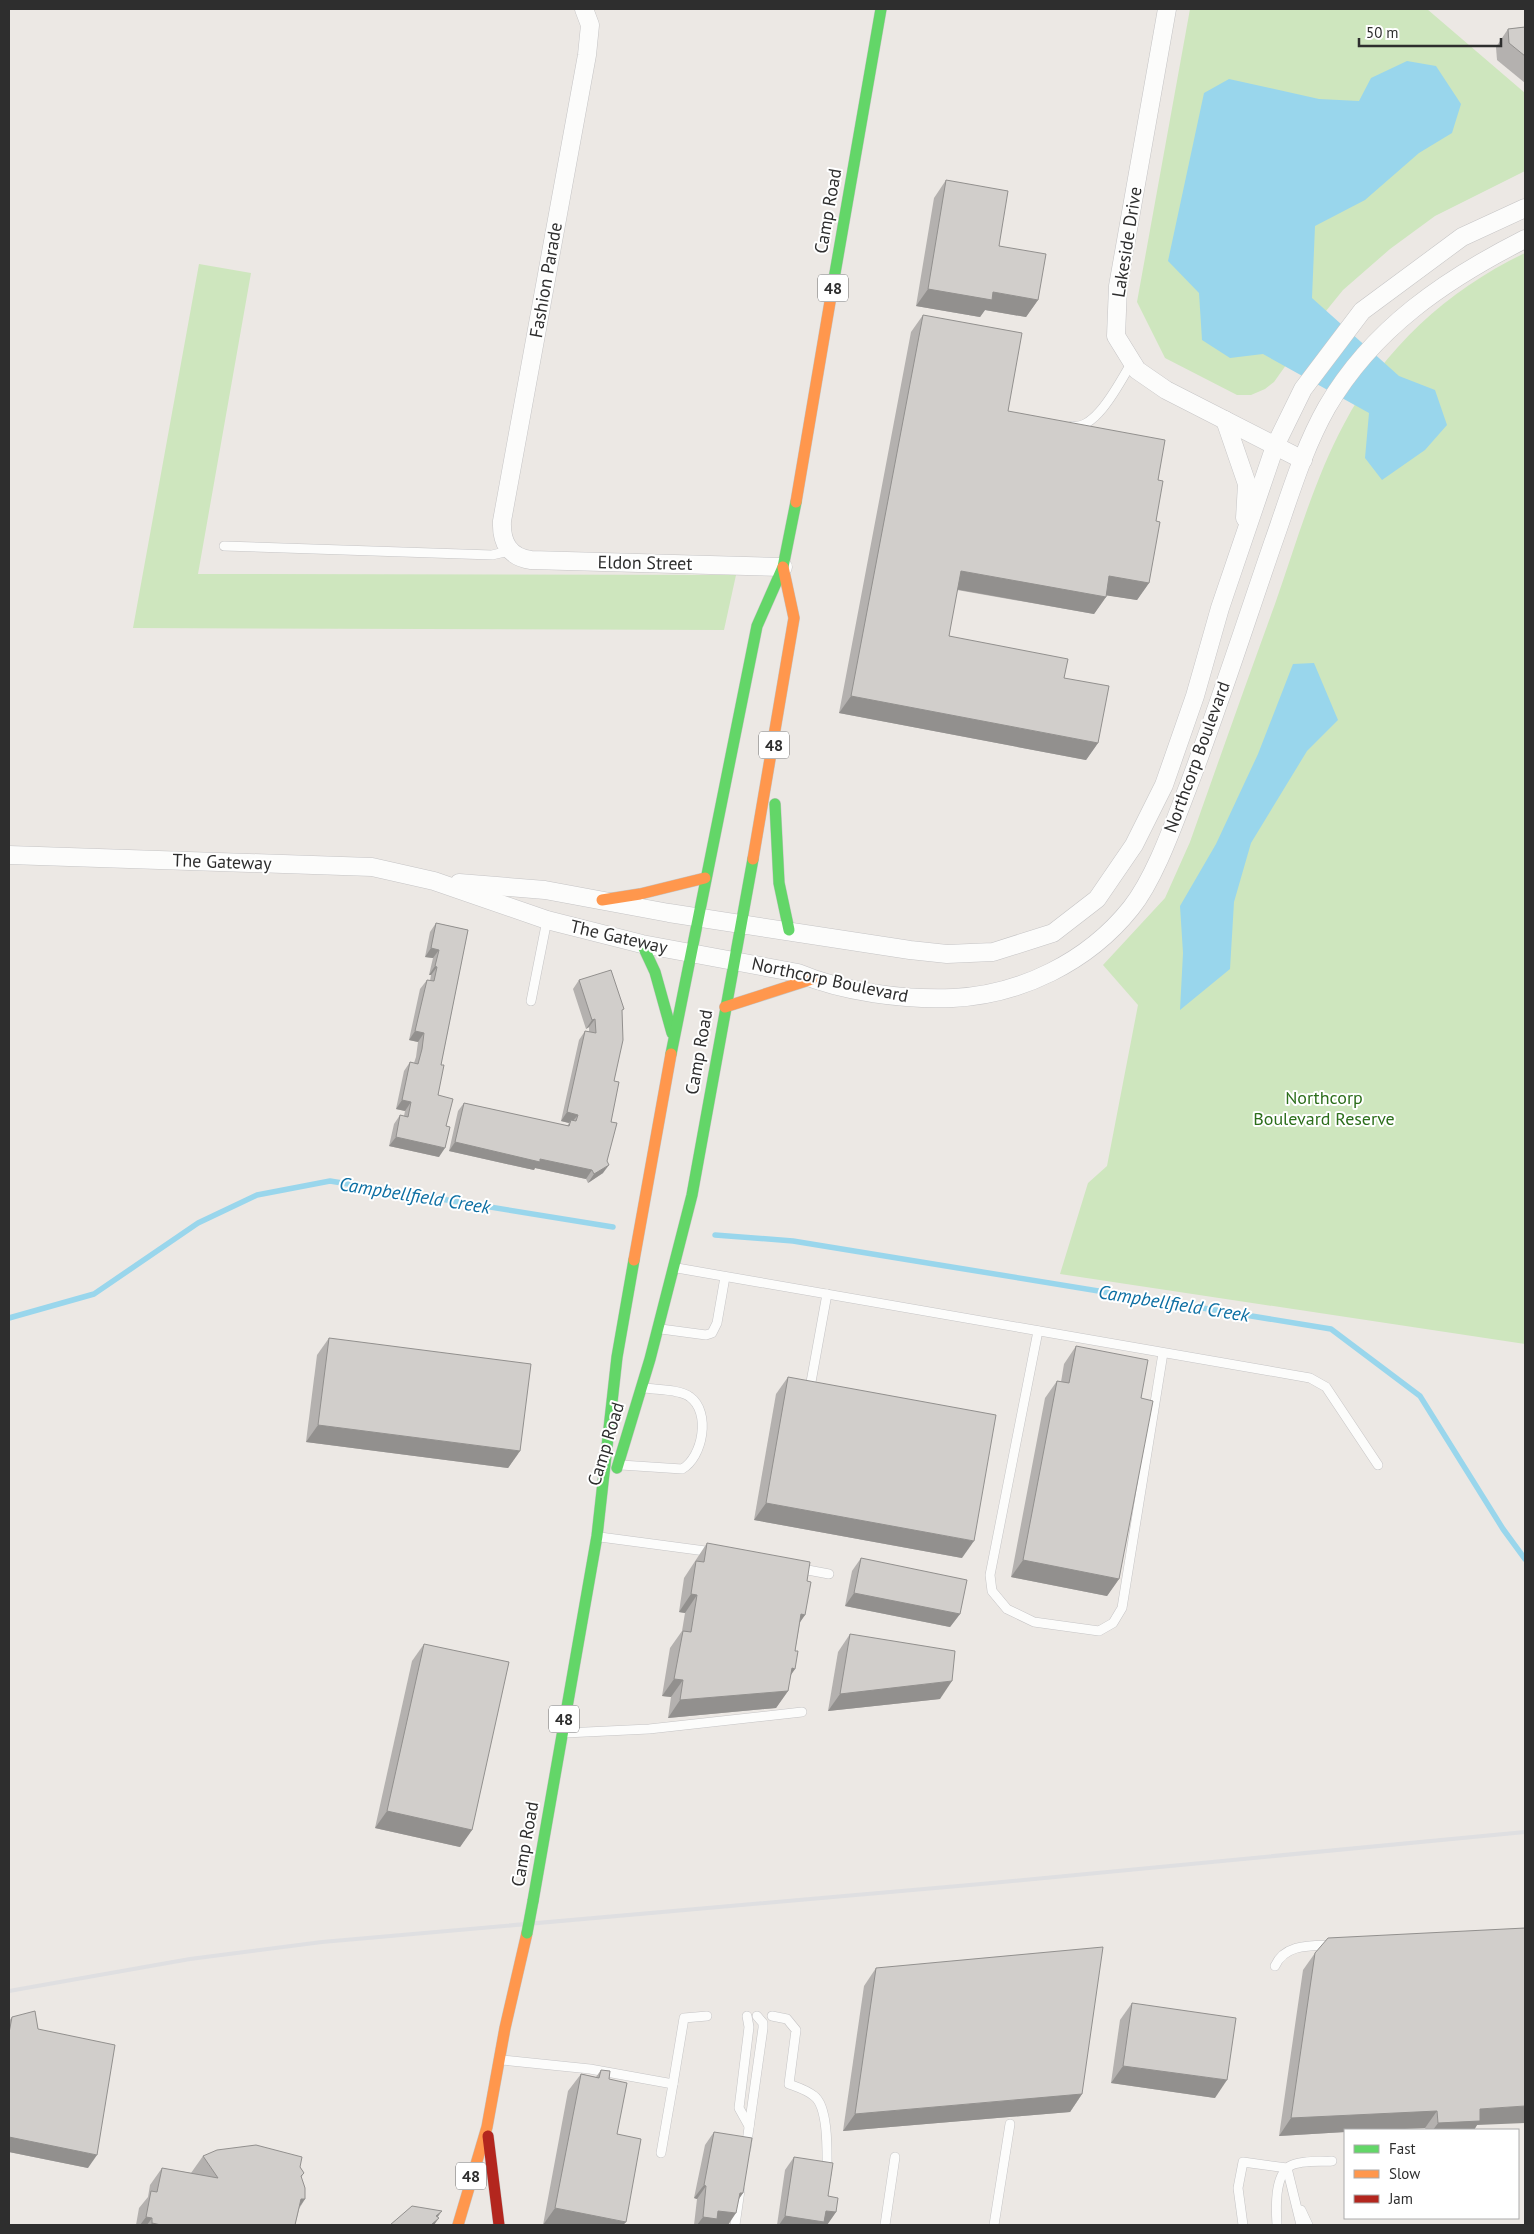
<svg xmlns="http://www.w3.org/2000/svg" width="1534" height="2234" font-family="'PT Sans',sans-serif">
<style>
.green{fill:#cee6be}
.water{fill:#99d6ec}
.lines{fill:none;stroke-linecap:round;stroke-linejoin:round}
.stream{stroke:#99d6ec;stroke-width:5.5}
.lane-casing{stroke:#c5c4c5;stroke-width:10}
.street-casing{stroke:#c5c4c5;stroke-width:19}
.fast-casing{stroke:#c6c5c4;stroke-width:12}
.slow-casing{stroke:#c6c5c4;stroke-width:12}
.jam-casing{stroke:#c6c5c4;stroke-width:12}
.lane{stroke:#fcfcfb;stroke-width:9}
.street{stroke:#fcfcfb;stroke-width:18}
.fast{stroke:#63d668;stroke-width:11}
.slow{stroke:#ff974d;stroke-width:11}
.jam{stroke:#b3261e;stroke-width:11}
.rail{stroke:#dfdfe1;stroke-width:4}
.fast-bridge-casing{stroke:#c6c5c4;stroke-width:12;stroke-linecap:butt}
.fast-bridge{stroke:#63d668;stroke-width:11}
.wall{fill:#b4b1af}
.shaded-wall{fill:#92908e}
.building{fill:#d1cecb;stroke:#92908e}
.labels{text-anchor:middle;stroke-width:4;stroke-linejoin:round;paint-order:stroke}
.shield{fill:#fff;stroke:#6d6d6d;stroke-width:1}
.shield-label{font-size:16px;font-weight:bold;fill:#2e2e2e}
.street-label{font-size:18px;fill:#2e2e2e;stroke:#fff}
.park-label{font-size:18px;fill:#2c6e1b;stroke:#fff}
.water-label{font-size:19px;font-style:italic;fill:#0d6fa3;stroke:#fff}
</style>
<rect width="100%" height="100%" fill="#ece8e4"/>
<g class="green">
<path d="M1190,9H1427L1525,93V171L1435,216L1390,249L1343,290L1313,327L1274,382L1265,389L1251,395H1237L1165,358L1137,302Z"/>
<path d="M1525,253V1344L1060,1274L1088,1183L1107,1166L1138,1005L1103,965L1165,898L1190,842C1218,763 1246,683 1275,604C1296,544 1314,480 1344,424C1384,348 1449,289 1525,253Z"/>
<path d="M199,264L251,273L198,574L736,575L724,630L133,628Z"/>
</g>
<g class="water">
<path d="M1407,61L1436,66L1461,104L1452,133L1419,153L1365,200L1315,226L1312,298L1399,376L1435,390L1447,425L1425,450L1382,480L1365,458L1369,413L1263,354L1230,358L1202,340L1199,293L1168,261L1204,93L1229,79L1319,99L1359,101L1371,78Z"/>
<path d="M1314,663L1338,720L1307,751L1251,843L1234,902L1230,969L1180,1010L1183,953L1180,906L1216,844L1258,754L1293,664Z"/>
</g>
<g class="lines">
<g class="stream">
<path d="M715,1235L793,1241L1331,1329L1420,1396L1503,1529L1525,1559"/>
<path d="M9,1318L94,1294L198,1223L257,1195L330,1181L613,1227"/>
</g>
<g class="lane-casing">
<g id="lane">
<path d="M1072,426C1096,431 1121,380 1132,362"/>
<path d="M224,546L492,555L509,551"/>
<path d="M531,1001L547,920"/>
<path d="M677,1268L1310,1378L1326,1387L1378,1465"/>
<path d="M661,1329L706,1335L712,1333L717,1323L725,1277"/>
<path d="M1038,1331L990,1575L992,1591L1007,1609L1034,1622L1099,1631L1113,1623L1122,1608L1163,1353"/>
<path d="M809,1393L827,1294"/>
<path d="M621,1465L682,1469C703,1457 711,1412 690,1397C680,1389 657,1390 645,1388"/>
<path d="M600,1537L713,1552"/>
<path d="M797,1568L829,1574"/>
<path d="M565,1733L649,1729L802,1712"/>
<path d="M1275,1966C1285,1943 1312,1946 1334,1945"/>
<path d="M747,2016L749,2027L739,2108L749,2126"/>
<path d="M772,2016L787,2019L796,2030L789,2084C797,2087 807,2090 814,2096C829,2107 827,2155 827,2173"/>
<path d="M502,2060L590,2069L673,2084L661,2153"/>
<path d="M673,2084L684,2018L707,2016"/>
<path d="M746,2149L763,2028V2023L757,2016"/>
<path d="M1287,2168L1301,2225"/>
<path d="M1301,2210L1308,2225"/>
<path d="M735,2225L740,2190"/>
<path d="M885,2225L895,2157"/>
<path d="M994,2225L1010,2124"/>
<path d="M1243,2225L1238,2188L1243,2162L1287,2168"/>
<path d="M1277,2225C1276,2209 1274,2176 1290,2166C1300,2160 1321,2162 1332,2161"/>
</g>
</g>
<g class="street-casing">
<g id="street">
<path d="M584,9L590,25L587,55L502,521C501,542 509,557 531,560L783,567"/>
<path d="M1167,9L1118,286L1116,336L1137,370L1166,390L1303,460"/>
<path d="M1225,420L1247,484L1245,518"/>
<path d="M9,855L372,867L434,881L547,920L642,944L798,973C843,992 904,1000 953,998C1020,995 1088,962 1131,908C1155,878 1174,823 1188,787C1219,706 1245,624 1273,543C1289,498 1303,449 1327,407C1373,328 1446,279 1525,239"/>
<path d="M459,883L545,890L669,913L910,950L947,954L993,952L1053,933L1097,899L1134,845L1164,785L1195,696L1220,608L1275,446L1303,389L1362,311L1462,237L1525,208"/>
</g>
</g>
<g class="fast-casing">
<g id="fast">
<path d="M831,296L881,9"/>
<path d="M775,804L779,883L789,930"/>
<path d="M642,944L655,972L672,1033"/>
<path d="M671,1054L757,626L783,567L796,502"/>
<path d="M617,1468L650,1359L692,1195L753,859"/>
<path d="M533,1901L597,1536L617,1357L634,1260"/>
</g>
</g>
<g class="slow-casing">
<g id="slow">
<path d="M796,502L831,296"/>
<path d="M753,859L794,618L783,567"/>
<path d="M602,900L640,894L705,878"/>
<path d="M725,1007L812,979"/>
<path d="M634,1260L671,1054"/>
<path d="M458,2225L487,2127L505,2028L527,1933"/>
</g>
</g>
<g class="jam-casing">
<path id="jam" d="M488,2136L499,2225"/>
</g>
<use href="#lane" class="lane"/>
<use href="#street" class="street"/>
<use href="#fast" class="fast"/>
<use href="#slow" class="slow"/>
<use href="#jam" class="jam"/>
<path class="rail" d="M9,1991L190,1959L322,1942L981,1884L1525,1832"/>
<g class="fast-bridge-casing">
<path id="fast-bridge" d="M527,1933L533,1901"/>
</g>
<use href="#fast-bridge" class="fast-bridge"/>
</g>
<g class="wall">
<path d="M1525,27V83L1497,60L1496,47L1508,29Z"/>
<path d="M946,180L999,246L1038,300L1026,317L985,310L980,317L916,306L934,198Z"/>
<path d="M923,315L1008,411L1158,480L1156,521L1149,583L1137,600L1106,595V597L1094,614L957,590L949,636L1064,678L1098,743L1086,760L839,713L911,332Z"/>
<path d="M436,923L468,930L441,1065L438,1095L439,1157L389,1146L394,1124L400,1115L404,1116L405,1111L396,1109L404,1071L410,1062L414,1063L416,1057L418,1042L409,1040L420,989L427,980L430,981L431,975H429L433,958L425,957L430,932Z"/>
<path d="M579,980L622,1012L614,1081L611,1122L603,1173L588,1183L586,1179L535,1168L534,1170L449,1151L458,1111L464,1103L567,1126L569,1123L561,1121L579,1040L585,1031L589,1032V1027L586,1029L573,989Z"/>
<path d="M329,1338L520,1451L508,1468L306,1442L317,1355Z"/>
<path d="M1076,1346L1141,1398L1119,1579L1107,1596L1011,1577L1045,1398L1057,1381L1061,1382L1064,1364Z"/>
<path d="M788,1377L962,1558L754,1520L776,1394Z"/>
<path d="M707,1543L807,1581L805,1615L800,1622L795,1651V1669L790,1676L788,1691L776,1708L668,1718L671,1697L662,1696L670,1648L682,1631L685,1613L679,1612L684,1578Z"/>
<path d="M861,1558L960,1614L950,1627L845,1606L852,1571Z"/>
<path d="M850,1634L940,1699L828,1711L838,1652Z"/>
<path d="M424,1644L472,1830L460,1847L375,1828L412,1661Z"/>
<path d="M1315,1953L1477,2125L1474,2130H1426L1425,2128L1345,2130V2132L1279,2136L1303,1970Z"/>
<path d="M876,1968L1082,2094L1070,2112L843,2131L864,1986Z"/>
<path d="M1132,2003L1215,2098L1111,2083L1120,2020Z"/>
<path d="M12,2017L38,2029L88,2168L9,2152V2021Z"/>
<path d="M601,2070L609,2079L617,2134L626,2222L623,2225H543L568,2091L581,2074L596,2077Z"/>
<path d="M714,2132L743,2193L738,2200L728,2225L713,2224V2225H694L697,2199L694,2198L705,2145Z"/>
<path d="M203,2156L300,2167L304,2173L301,2178L305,2199L299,2209L295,2225H136L139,2208L148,2197L150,2185L162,2168L191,2173Z"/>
<path d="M794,2157L828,2196L836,2212L827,2225H777L785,2170Z"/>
</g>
<g class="shaded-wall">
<path d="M928,289L993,292L1038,300L1026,317L985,310L980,317L916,306Z"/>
<path d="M961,571L1106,597L1094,614L949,588Z"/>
<path d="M1109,576L1149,583L1137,600L1097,594Z"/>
<path d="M851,696L1098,743L1086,760L839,713Z"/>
<path d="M431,948L439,950L433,958L425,957Z"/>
<path d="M435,966L437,967L431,975H429Z"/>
<path d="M595,1019L589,1027L586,1029L592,1020Z"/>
<path d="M415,1031L424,1033L418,1042L409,1040Z"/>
<path d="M402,1100L411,1102L405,1111L396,1109Z"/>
<path d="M567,1112L578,1115L571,1123V1120L569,1123L561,1121Z"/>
<path d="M396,1137L445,1148L439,1157L389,1146Z"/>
<path d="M455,1142L540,1159L592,1170L586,1179L535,1168L534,1170L449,1151Z"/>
<path d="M609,1165L603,1173L588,1183L594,1174Z"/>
<path d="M318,1425L520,1451L508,1468L306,1442Z"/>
<path d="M766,1503L974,1541L962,1558L754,1520Z"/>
<path d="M1023,1560L1119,1579L1107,1596L1011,1577Z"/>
<path d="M854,1593L960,1614L950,1627L845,1606Z"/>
<path d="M691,1594L697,1595L685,1613L679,1612Z"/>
<path d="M801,1614L805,1615L793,1632Z"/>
<path d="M792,1668L795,1669L783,1686Z"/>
<path d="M674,1679L683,1680L671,1697L662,1696Z"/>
<path d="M952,1681L940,1699L828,1711L840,1694Z"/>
<path d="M788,1691L776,1708L668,1718L680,1700Z"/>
<path d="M387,1811L472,1830L460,1847L375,1828Z"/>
<path d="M1123,2066L1227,2080L1215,2098L1111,2083Z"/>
<path d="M1082,2094L1070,2112L843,2131L855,2114Z"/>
<path d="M1525,2106V2123L1477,2125L1474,2130H1433L1438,2123L1480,2109Z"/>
<path d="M1437,2111L1425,2128L1384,2130H1345V2132L1279,2136L1291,2118Z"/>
<path d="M9,2137L97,2155L88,2168L9,2152Z"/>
<path d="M704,2185L706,2186L697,2199L694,2198Z"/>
<path d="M740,2193H743L734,2206Z"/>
<path d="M301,2199H305L293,2216Z"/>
<path d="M555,2208L626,2222L623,2225H543Z"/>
<path d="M442,2211L434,2222L439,2218L434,2225H430L436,2216Z"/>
<path d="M718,2211L736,2213L728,2225L713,2224V2225H697L703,2217Z"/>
<path d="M826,2211L836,2212L827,2225H779L785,2216Z"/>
<path d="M146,2217L152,2218L147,2225H140Z"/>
<path d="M152,2223L161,2225H150Z"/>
</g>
<g class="building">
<path d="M1525,27V56L1509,43L1508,29Z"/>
<path d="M946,180L1008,191L999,246L1046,254L1038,300L993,292L992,300L928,289Z"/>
<path d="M923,315L1022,333L1008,411L1165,440L1158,480L1163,481L1156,521L1160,522L1149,583L1109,576L1106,597L961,571L949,636L1068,659L1064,678L1109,686L1098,743L851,696Z"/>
<path d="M436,923L468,930L441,1065H444L438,1095L453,1099L446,1126L450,1127L445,1148L396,1137L400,1115L408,1117L411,1102L402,1100L410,1062L418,1064L422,1049L424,1033L415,1031L427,980L434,981L437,967L435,966L439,950L431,948Z"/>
<path d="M611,970L624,1009L622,1010L623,1040L614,1081L619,1082L611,1122L617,1123L607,1161L609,1165L594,1174L592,1170L540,1159V1162L455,1142L464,1103L569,1126L571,1120L576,1121L578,1115L567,1112L585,1031L596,1033L595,1019L592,1020L579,980Z"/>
<path d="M329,1338L531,1364L520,1451L318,1425Z"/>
<path d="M1076,1346L1148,1360L1141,1398L1153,1401L1119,1579L1023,1560L1057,1381L1069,1383Z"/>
<path d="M788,1377L996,1415L974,1541L766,1503Z"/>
<path d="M707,1543L810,1562L807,1581L811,1582L805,1615L801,1614L795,1651H798L795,1669L792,1668L788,1691L680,1700L683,1680L674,1679L683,1631L691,1632L697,1595L691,1594L696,1561L704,1562Z"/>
<path d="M861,1558L967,1580L960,1614L854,1593Z"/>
<path d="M850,1634L955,1651L952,1681L840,1694Z"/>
<path d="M424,1644L509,1662L472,1830L387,1811Z"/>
<path d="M1525,1928V2106L1480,2109V2121L1438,2123L1437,2111L1291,2118L1315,1953L1328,1938Z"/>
<path d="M1103,1947L1082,2094L855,2114L876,1968Z"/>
<path d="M1132,2003L1236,2018L1227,2080L1123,2066Z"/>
<path d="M35,2011L38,2029L115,2045L97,2155L9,2137V2033L12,2017Z"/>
<path d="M601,2070L610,2071L609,2079L627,2083L617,2134L641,2139L626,2222L555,2208L581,2074L599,2078Z"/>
<path d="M714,2132L752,2138L743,2193H740L736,2213L718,2211L717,2219L703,2217L706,2186L704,2185Z"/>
<path d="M256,2145L302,2157L300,2167L304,2173L301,2176L305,2188V2199H301L295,2225H161L152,2223V2218L146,2217L151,2191L157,2192L162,2168L218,2178L203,2156L217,2150Z"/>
<path d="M794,2157L833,2163L828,2196L838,2198L836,2212L826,2211L824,2222L785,2216Z"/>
<path d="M412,2206L442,2211L436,2216L439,2218L431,2225H390Z"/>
</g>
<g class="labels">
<g class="shield">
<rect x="818" y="274.5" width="30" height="27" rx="4"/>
<rect x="759" y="731.5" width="30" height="27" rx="4"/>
<rect x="549" y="1705.5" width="30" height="27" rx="4"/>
<rect x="456" y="2162.5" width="30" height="27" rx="4"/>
</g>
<g class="shield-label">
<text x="833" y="294">48</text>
<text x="774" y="751">48</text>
<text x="564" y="1725">48</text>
<text x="471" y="2182">48</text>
</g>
<g class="street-label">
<text transform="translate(828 211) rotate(-80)" y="6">Camp Road</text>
<text transform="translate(1127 242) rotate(-81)" y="6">Lakeside Drive</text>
<text transform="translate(546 280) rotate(-80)" y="6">Fashion Parade</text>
<text transform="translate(645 563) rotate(1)" y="6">Eldon Street</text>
<text transform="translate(1197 757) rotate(-70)" y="6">Northcorp Boulevard</text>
<text transform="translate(222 862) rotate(2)" y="6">The Gateway</text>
<text transform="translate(619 937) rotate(13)" y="6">The Gateway</text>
<text transform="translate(830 980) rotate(12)" y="6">Northcorp Boulevard</text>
<text transform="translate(699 1052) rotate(-80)" y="6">Camp Road</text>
<text transform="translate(606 1444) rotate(-73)" y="6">Camp Road</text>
<text transform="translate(525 1844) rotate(-80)" y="6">Camp Road</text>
</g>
<g class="park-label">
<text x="1324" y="1104">Northcorp<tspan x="1324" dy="21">Boulevard Reserve</tspan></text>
</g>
<g class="water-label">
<text transform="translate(415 1195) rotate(9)" y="7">Campbellfield Creek</text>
<text transform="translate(1174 1303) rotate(9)" y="7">Campbellfield Creek</text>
</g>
</g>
<rect width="1534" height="2234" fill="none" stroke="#2e2e2e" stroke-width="20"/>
<rect x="1344" y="2129" width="175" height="90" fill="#ffffff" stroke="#ababab"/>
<rect x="1354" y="2145" width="25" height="8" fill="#63d668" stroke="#ababab"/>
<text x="1389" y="2154" font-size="15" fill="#2e2e2e">Fast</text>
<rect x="1354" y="2170" width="25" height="8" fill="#ff974d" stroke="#ababab"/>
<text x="1389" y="2179" font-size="15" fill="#2e2e2e">Slow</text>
<rect x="1354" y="2195" width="25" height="8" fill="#b3261e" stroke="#ababab"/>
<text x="1389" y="2204" font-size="15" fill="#2e2e2e">Jam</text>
<path d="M1359 38v8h142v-8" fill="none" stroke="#2e2e2e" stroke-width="2.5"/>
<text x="1366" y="38" font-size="15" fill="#2e2e2e" stroke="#ffffff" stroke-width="4" paint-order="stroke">50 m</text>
</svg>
